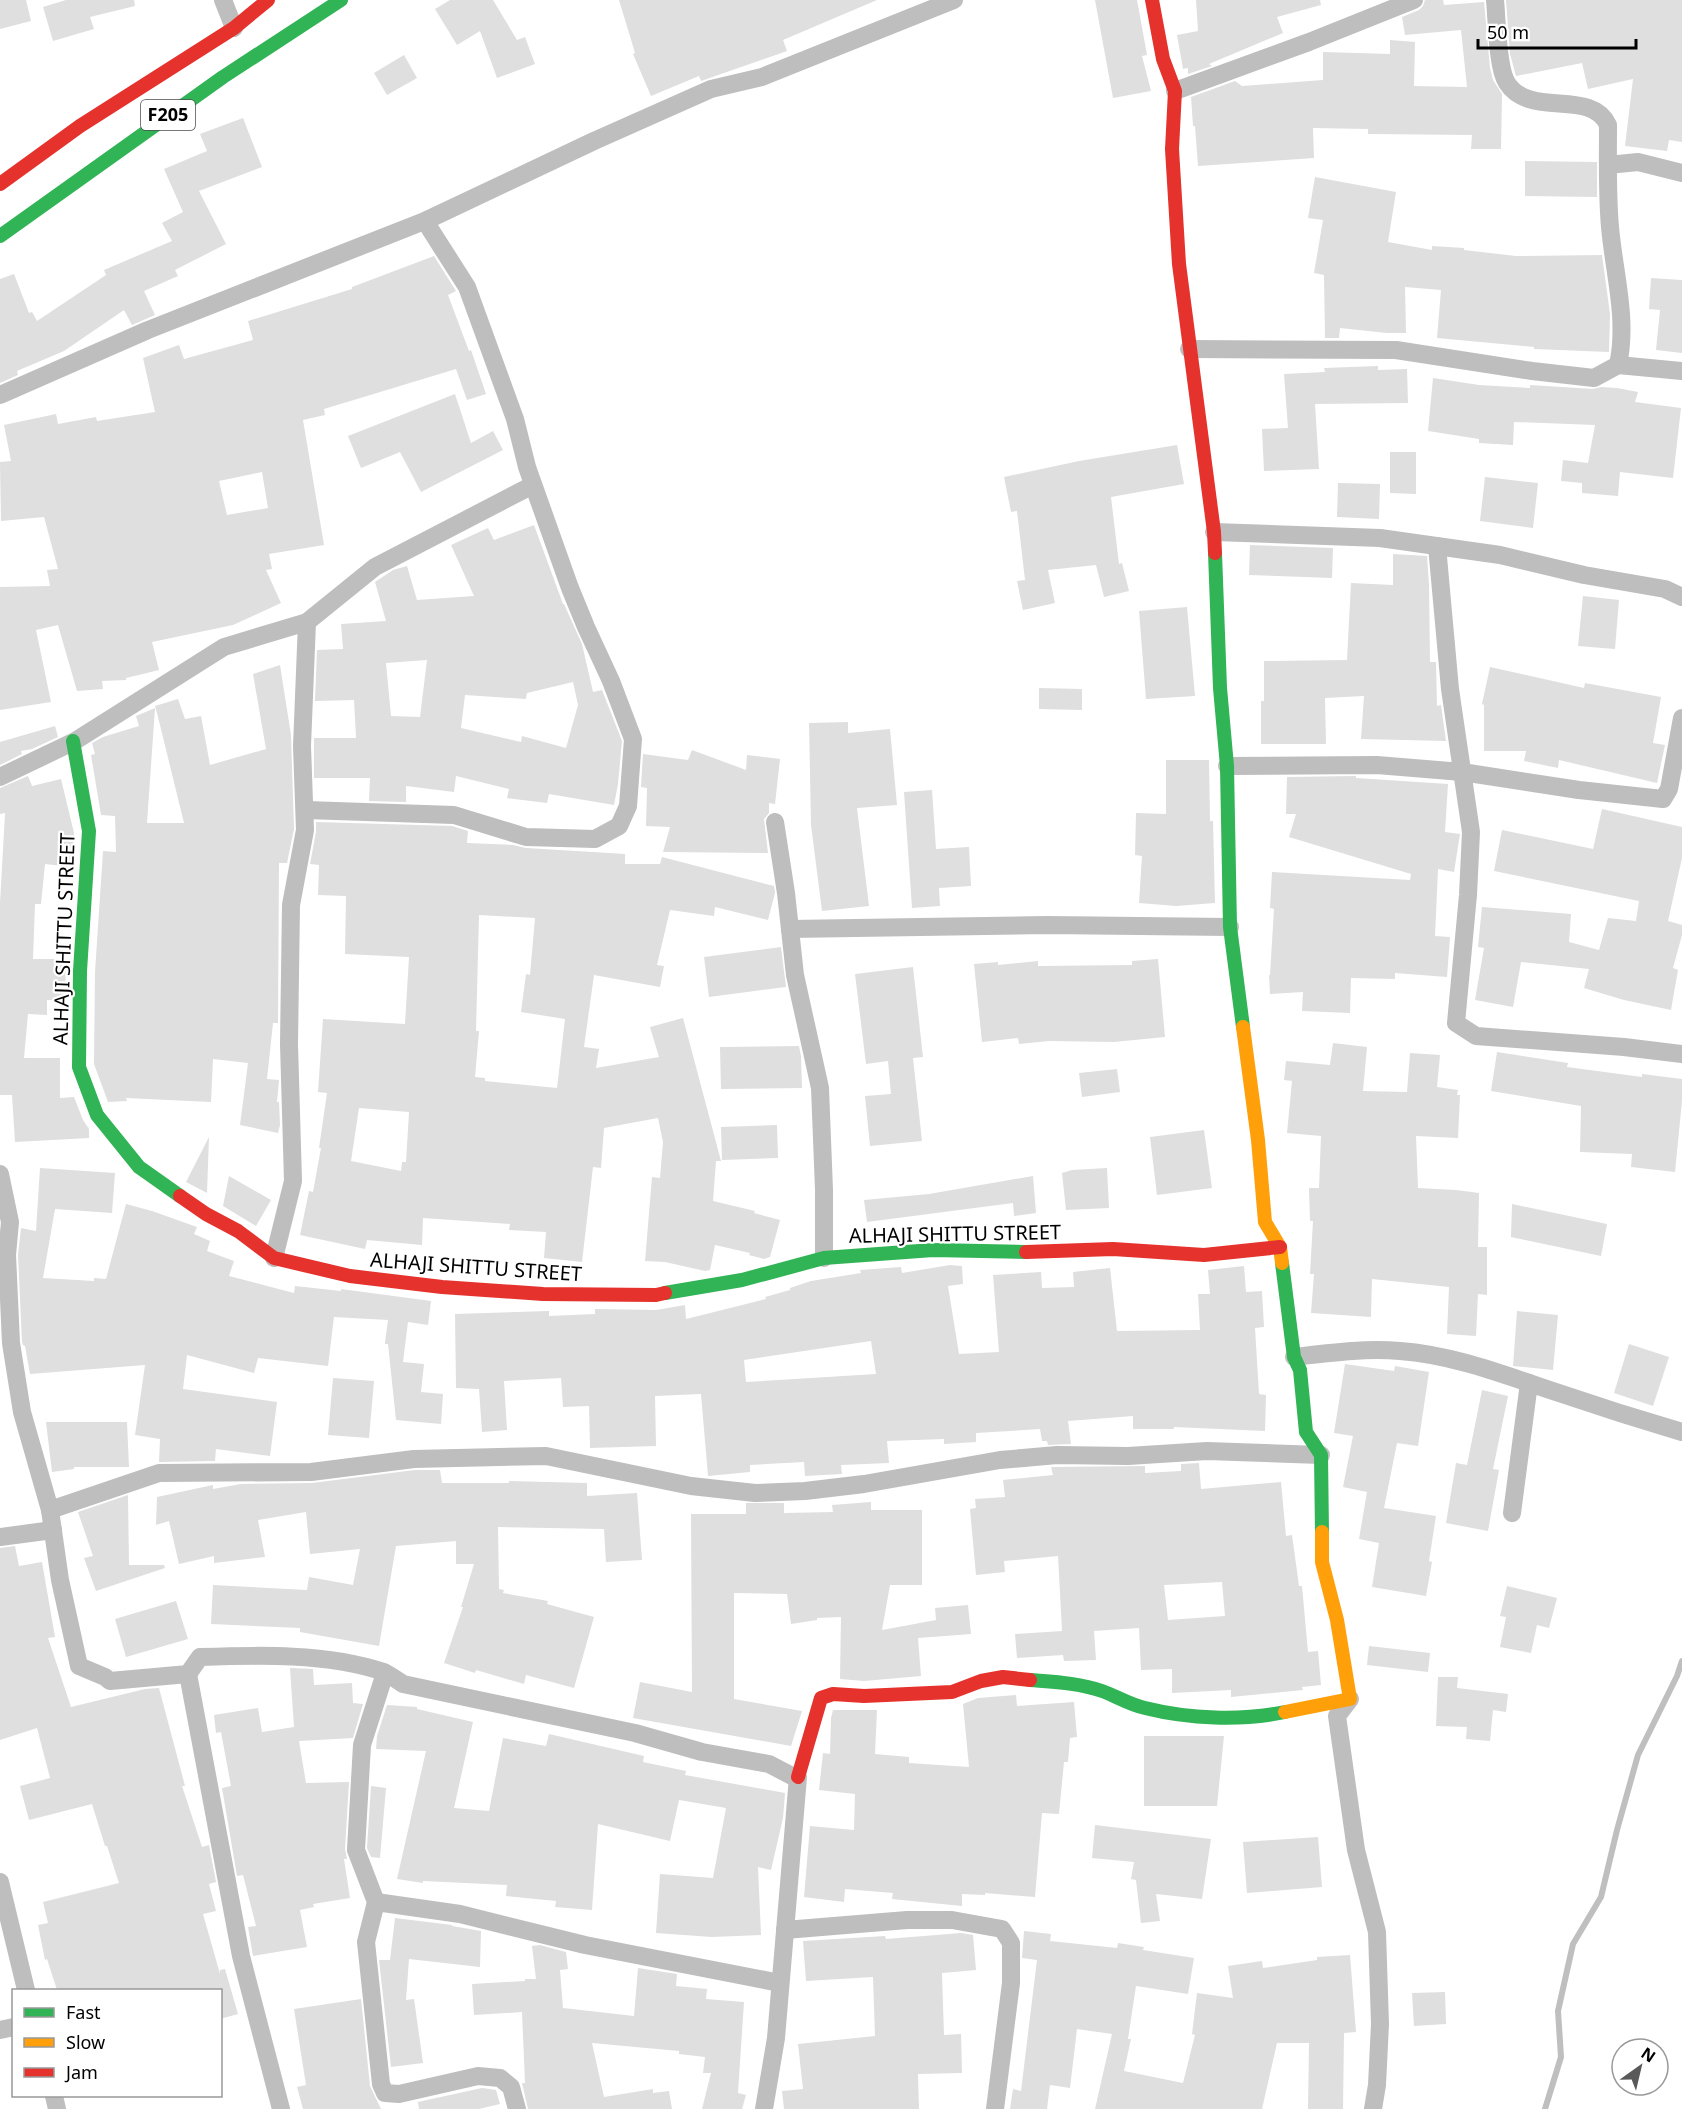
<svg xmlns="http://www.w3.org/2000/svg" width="1682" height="2109" font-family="'Noto Sans',sans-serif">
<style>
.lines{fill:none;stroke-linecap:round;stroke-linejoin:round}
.stream{stroke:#bfbfbf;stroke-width:6}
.building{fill:#dfdfdf;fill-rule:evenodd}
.street{stroke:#bebebe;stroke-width:18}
.fast{stroke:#30b455;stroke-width:14}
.slow{stroke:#ff9f0a;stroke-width:14}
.jam{stroke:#e5322d;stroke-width:14}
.labels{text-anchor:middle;stroke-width:4.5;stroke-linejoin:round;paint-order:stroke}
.shield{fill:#fff;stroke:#4c4c4c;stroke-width:1.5}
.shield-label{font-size:18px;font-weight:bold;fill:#000}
.street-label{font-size:20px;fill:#000;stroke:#fff}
</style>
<rect width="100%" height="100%" fill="#fff"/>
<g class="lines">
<path class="stream" d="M1545,2109L1561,2057L1558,2011L1573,1944L1601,1897L1617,1830L1638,1755L1677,1676L1682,1661"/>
</g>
<g class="building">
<path d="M0,0H26L31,21L0,29Z"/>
<path d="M66,0H134L135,6L90,17L94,29L53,41L43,7Z"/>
<path d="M450,0H493L517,40L525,37L535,64L497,78L480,31L457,45L435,9Z"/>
<path d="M619,0H877L783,40L787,51L701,81L699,76L651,96L633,54L635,53Z"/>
<path d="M1095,0H1137L1147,55L1142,56L1151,91L1113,98Z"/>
<path d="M1196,0H1320L1321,5L1277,17L1283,33L1209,64L1212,66L1188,74V68L1183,69L1177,35L1198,31Z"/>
<path d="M1425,0H1443L1444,5L1484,2L1490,68L1493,80L1502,94L1501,149H1471L1472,135L1368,134V129L1313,128L1314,158L1198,166L1195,126H1193L1191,97L1235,81L1242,86L1323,80V52L1390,54V40L1415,42L1414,86L1467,87L1461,30L1405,35L1402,17L1419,10L1423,6Z"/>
<path d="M1506,0H1682V142L1669,140L1667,151L1625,146L1633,79L1588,89L1582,63L1516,76L1510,54Z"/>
<path d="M404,55L417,78L387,95L374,73Z"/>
<path d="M243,118L262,167L199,191L226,244L175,270L178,276L144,291L155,315L132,325L124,310L64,351L17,371L18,375L0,383V279L14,274L29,313L32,312L37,321L106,275L104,270L172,241L162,223L183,212L164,169L207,151L200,134Z"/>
<path d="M1525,161L1597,162V197L1525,196Z"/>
<path d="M1315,177L1396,192L1388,242L1432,250V246L1464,248V250L1516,256L1602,255L1610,314L1609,352L1534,349V347L1437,338L1441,290L1405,287L1406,333H1387L1340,328L1339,338H1325L1324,275L1314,273L1323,220L1308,218Z"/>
<path d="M434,256L456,291L448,295L469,351L471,350L486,394L467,400L456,369L324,409L325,415L303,420L324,545L269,554L272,569L266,570L281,603L233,625L152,642L159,670L126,678V680L102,681L103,689L77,691L58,625L36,630L51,702L0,710V587L50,586L47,570L58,569L44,517L1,521L0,462L11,461L4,425L56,414L58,424L96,417L97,421L155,412L143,358L179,345L184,359L253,340L248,321L352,289V287ZM262,472L268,508L227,515L219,481Z"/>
<path d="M1651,278L1682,280V353L1656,350L1660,310L1649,309Z"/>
<path d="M1378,366V370L1407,369L1408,403L1315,404L1319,469L1264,471L1262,429L1288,428L1284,374L1325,372L1324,368Z"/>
<path d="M1433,378L1479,385L1530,388V385L1593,389L1601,387L1617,388L1638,392L1635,402L1681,408L1673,478L1620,472L1618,496L1582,493V483L1561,481L1563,460L1588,463L1595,425L1514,422L1513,445L1479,443V439L1428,431Z"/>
<path d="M455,394L471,443L493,431L503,450L421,492L400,452L361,468L348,436Z"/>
<path d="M1177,445L1184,484L1111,497L1119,564L1122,563L1129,591L1104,597L1096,565L1048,570L1055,603L1023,610L1017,581L1025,580L1017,511L1011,512L1004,477L1079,461Z"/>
<path d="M1390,452H1416V494L1390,493Z"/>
<path d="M1485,477L1538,483L1533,528L1480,521Z"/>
<path d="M1338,483L1380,484L1379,519L1337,517Z"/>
<path d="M534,525L563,604H564L582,644L593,692L602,690L622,741L618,784L614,805L549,794L547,803L507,798L509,789L456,776L454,792L406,786V802L369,801L370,778H314V738H356L354,700L315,701L317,650L343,649L341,624L386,621L375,582L393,570L407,566L417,600L474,596L451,545L488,528L494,540ZM427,660L420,717L391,716L386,663ZM573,682L578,705L566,748L522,736L521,742L461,728L465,695L526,699L527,693Z"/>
<path d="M1250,545L1333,548L1332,578L1249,575Z"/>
<path d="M1393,554L1427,556L1429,585L1430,662H1436L1437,706L1441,705L1446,741L1361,739L1364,696L1325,698L1326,744H1261V701H1264V661L1347,660L1351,583L1393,585Z"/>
<path d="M1583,596L1619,600L1615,649L1578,646Z"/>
<path d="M1187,607L1195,696L1146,699L1139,611Z"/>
<path d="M280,665L291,735L294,829L287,863H279L278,1023H273L267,1079L279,1080L277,1102H279L280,1125L278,1133L240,1125L248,1063L213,1059L211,1102L126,1098L127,1101L108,1102L94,1064L95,972L103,851L116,852L115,816L101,815L91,755L95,754L92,743L103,737L139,726L136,716L155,708L147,823H184L157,713L155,706L178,699L185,719L201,716L210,765L266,749L253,674Z"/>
<path d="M1490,667L1584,688L1585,683L1661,697L1653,743L1665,745L1657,783L1559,760L1558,768L1524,761L1526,751H1484V705L1482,704Z"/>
<path d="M1039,688L1082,689V710L1039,709Z"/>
<path d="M848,722V733L890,729L897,805L857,808L869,906L822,911L811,825L809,723Z"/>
<path d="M55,726L58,737L32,749L21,751L22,754L0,765V742Z"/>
<path d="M692,750L746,770L747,755L780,759L775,804L769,803V813L764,819L768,853L663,852L670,827L646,826L647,788L641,787L643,754L688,760Z"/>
<path d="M1166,760H1209L1210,821H1213L1215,903L1176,906L1139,903L1142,856L1135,855L1136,813L1166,814Z"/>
<path d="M28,776L32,786L61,779L74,833L72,867L45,864L41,904H35L33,959H66L65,1000H47V1015L28,1014L24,1058H60V1098L74,1097L83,1120L89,1129V1138L15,1142L12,1095H0V903L5,813L0,814V788Z"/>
<path d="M1356,776V778L1448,784L1445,832L1460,834L1454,872L1438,869L1435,936L1450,937L1447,977L1395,973V979L1351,978L1350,1013L1302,1011L1303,992L1270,994L1269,975H1270L1274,909L1270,908L1272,872L1410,880L1411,874L1289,837L1296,814H1286L1287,777Z"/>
<path d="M932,790L936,849L969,847L971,886L939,888L940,906L912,908L904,792Z"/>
<path d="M1602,809L1682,827V858L1668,921L1682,925V935L1673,968L1678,970L1671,1010L1624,1000L1584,988L1589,969L1521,962L1513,1007L1475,1000L1484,948L1478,947L1482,907L1571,914L1569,942L1599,950L1608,918L1636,921L1639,901L1494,871L1502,830L1593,849Z"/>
<path d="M316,822L452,826L468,831L467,843L513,845L526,848L625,854V864H660L662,857L774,886L775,893L768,920L715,907L714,916L670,910L657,965L664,966L660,987L594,975L584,1047L599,1049L596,1068L659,1057L650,1027L683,1018L721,1161H716L713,1201L755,1211L754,1213L780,1220L770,1257L764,1259L749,1255L750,1253L715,1245L710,1270L705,1271L665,1262L645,1261L652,1177L660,1178L663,1142L658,1118L604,1128L601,1168L593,1167L582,1262L544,1258L546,1232L509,1230L510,1224L423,1218L422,1245L367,1240L365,1249L300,1235L309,1191L313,1192L321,1148H319L327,1093L318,1092L323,1019L405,1024L409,957L345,954L346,896L318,895L319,865L310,864L316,832ZM479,915L535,918L530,975L526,974L521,1012L565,1019L557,1088L485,1081V1078L475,1077L479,1031H476ZM359,1108L409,1112L406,1162H402L401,1171L351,1161Z"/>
<path d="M781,947L786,987L709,997L704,957Z"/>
<path d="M1158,959L1165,1037L1114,1042L1049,1041L1019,1044L1018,1038L982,1042L974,964L998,962V965L1038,961V966L1132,965V961Z"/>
<path d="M913,967L923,1057L913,1058L922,1141L870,1146L865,1096L891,1094L888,1061L866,1064L855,974Z"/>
<path d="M1333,1043L1367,1047L1363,1091L1407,1092L1410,1053L1440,1055L1437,1087L1458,1090L1457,1095H1460L1458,1138L1416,1136L1418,1188L1456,1190L1479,1193L1478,1247H1487V1295L1478,1294L1476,1336L1447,1334L1449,1287L1372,1279L1371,1317L1311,1313L1314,1274H1310L1313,1221H1310L1309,1188H1319L1321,1136L1287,1133L1292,1081L1284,1080L1286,1061L1330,1065Z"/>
<path d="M799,1046L801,1056L802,1088L721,1089L720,1047Z"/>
<path d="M1497,1052L1568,1063L1567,1067L1642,1077V1074L1682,1079V1101L1675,1172L1631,1167L1632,1154L1580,1152L1581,1106L1491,1091Z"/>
<path d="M1117,1069L1120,1092L1082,1097L1079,1073Z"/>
<path d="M777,1125L778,1158L722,1160L721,1127Z"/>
<path d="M1204,1130L1212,1188L1157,1195L1150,1137Z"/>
<path d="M209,1137L207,1193L186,1182Z"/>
<path d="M40,1168L115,1173L112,1213L55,1209L43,1278L94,1281V1278L106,1279L126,1204L152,1211L197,1227L194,1234L210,1241L207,1251L234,1261L229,1276L294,1293L295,1286L341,1291V1289L431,1301L428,1325L408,1322L403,1362L424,1364L421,1392L443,1394L441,1424L396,1420L388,1344H385V1342L388,1320L334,1317L328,1366L258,1358L254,1373L187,1355L183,1389L277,1402L270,1456L216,1449L215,1461L159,1462L160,1439L135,1435L145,1365L30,1374L25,1346L23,1345L22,1342L18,1255L21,1228L36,1231Z"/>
<path d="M1107,1168L1109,1208L1066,1210L1062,1173L1072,1170Z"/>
<path d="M229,1176L271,1200L256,1226L223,1206Z"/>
<path d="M1033,1176L1036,1213L1014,1216L1013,1203L867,1222L864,1200L929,1194Z"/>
<path d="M1512,1204L1607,1224L1601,1256L1511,1237Z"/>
<path d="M950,1265L962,1266L963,1284L948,1286L959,1354L999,1352L993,1275L1041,1272L1042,1288L1074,1287L1073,1272L1110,1268L1117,1331L1200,1330L1198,1294H1210L1208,1270L1244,1266L1246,1292L1262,1291L1264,1327L1255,1328L1259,1394L1266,1395L1265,1431L1174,1427V1429H1133V1416L1068,1421L1071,1444L1048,1445L1047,1441H1042L1040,1429L976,1433V1442L944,1444V1439L887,1441L889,1463L841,1465L842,1474L805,1476L804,1462L750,1465V1472L708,1476L701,1394L655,1396L656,1446L590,1448L589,1406L563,1407L561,1378L504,1381L507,1430L482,1432L479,1389L456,1388L455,1314L549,1311V1316L595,1314V1309L656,1310L685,1305L686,1319L766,1299L765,1297L790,1290V1288L811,1281L861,1273L860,1270L901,1267L902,1273ZM871,1341L876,1374L746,1382L744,1360Z"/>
<path d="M1517,1311L1558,1315L1553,1370L1513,1366Z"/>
<path d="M1629,1344L1669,1357L1653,1406L1614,1393Z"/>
<path d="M1345,1364L1394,1371L1395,1366L1429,1372L1418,1446L1397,1443L1384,1508L1436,1516L1429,1561L1432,1562L1426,1596L1372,1587L1379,1543L1359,1539L1367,1492L1343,1487L1353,1436L1334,1433Z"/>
<path d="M333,1378L374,1381L369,1438L328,1435Z"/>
<path d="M1482,1390L1508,1396L1493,1469L1499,1470L1488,1531L1446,1523L1456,1463L1467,1465Z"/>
<path d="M46,1422H127L129,1467H74V1469L52,1472Z"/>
<path d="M1199,1463L1201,1489L1281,1482L1286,1536L1292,1535L1299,1586H1302L1308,1652L1318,1651L1321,1685L1302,1687L1303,1690L1231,1697V1690L1172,1693V1669L1141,1670L1139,1628L1094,1631L1096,1660L1064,1661L1063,1655L1017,1658L1015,1634L1062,1631L1058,1556L1004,1561L1005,1572L976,1575L970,1509L976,1508L975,1499L1005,1497L1003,1480L1053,1475L1051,1467L1145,1466V1473L1181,1471V1464ZM1222,1582L1225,1616L1168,1620L1164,1585Z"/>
<path d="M415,1470H440L442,1483H509V1481L587,1483V1496L637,1493L642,1560L606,1562L604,1529L498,1527L499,1589L504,1590L503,1593L548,1601L547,1604L594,1617L574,1688L526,1675L524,1684L476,1670L475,1673L444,1663L463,1607H461L474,1564H456V1541L396,1546L379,1646L300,1632V1628L211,1624L213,1585L307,1590L309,1577L353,1585L360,1549L310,1554L306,1512L258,1520L265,1557L214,1563V1556L179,1564L169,1521L156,1525L157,1497L213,1485V1489L241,1484L312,1483Z"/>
<path d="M128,1495L129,1565H164L165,1568L96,1591L84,1558L93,1556L78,1512Z"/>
<path d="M871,1502V1510H922V1585H890L882,1630L936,1620L935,1608L968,1605L971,1634L918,1638L921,1676L864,1681L840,1679L841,1617L817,1618V1620L791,1624L787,1594L734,1593V1699L802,1711L791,1746L633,1718L640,1682L692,1692L691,1514H746V1503H784V1513L833,1512L832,1505Z"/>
<path d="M15,1546L19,1566L42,1562L55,1637L48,1638L71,1707L145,1689L159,1688L185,1786H182L202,1847L209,1845L216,1882L209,1884L216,1911L203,1914L220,1974V1970L225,1969L238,2014L220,2019V1990H57L47,1959L45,1960L38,1925L48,1923L43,1902L119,1883L107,1846H105L92,1804L29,1820L20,1786L50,1778L37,1728L0,1740V1548Z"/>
<path d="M1507,1586L1557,1598L1549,1628L1537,1625L1531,1653L1500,1647L1506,1617L1500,1616Z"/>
<path d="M176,1601L188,1639L126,1657L115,1619Z"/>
<path d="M1369,1646L1430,1653L1428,1672L1367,1665Z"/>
<path d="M290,1668L313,1669L314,1685L352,1683L353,1703L363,1704L353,1738L299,1741L306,1783L349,1782L345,1849L347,1859H344L350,1898L313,1904L314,1907L300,1910L307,1947L253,1956L248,1927L256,1926L243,1875L237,1876L222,1788L231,1786L221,1732L216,1733L214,1715L258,1708L262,1732L294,1727Z"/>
<path d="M1438,1677H1458L1457,1688L1508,1694L1506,1712L1493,1710L1490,1741L1466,1739L1467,1727L1436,1726Z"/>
<path d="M1016,1695L1017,1706L1074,1702L1077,1737L1070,1738L1068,1762H1064L1059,1814L1042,1813L1035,1897L985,1893V1895L962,1894V1906L892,1899L893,1893L845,1889L844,1902L804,1897L810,1826L854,1830L855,1794L819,1790L823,1753L830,1754L831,1718L833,1710H877L875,1754L909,1757V1763L969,1767L963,1704L978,1698Z"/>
<path d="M387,1705L417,1707V1709L473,1722L454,1808L489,1811L503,1738L546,1746L549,1734L644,1756L643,1762L686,1771L685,1775L785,1793L783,1818L771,1870L758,1867L761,1935L712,1937L656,1933L660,1874L713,1878L726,1808L679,1800L670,1841L598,1824L592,1910L555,1907L556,1901L506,1896L507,1885L423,1881V1883L397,1879L426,1751L376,1749L377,1736Z"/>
<path d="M1144,1736H1224L1217,1806H1144Z"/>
<path d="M371,1786L386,1788L380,1858L371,1857L367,1848Z"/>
<path d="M1095,1825L1211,1839L1202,1899L1156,1894L1160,1921L1141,1923L1136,1880L1131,1879L1134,1862L1092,1858Z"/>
<path d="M1318,1837L1322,1887L1247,1893L1243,1842Z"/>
<path d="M395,1918L452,1925V1926L481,1931L480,1967L409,1959L406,2000L414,1999L423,2063L391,2067L379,1960H390Z"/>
<path d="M1024,1931L1051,1934L1050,1941L1117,1948L1118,1943L1144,1947L1143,1950L1194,1958L1188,1994L1136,1986L1128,2039H1131L1124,2071L1183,2083L1195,2035L1192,2034L1197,1993L1233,1998L1228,1966L1262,1961L1263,1968L1317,1960V1957L1350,1955L1356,2032L1344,2033L1343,2109H1308L1309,2043H1277L1262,2109H1095L1112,2034L1077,2029L1070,2088L1050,2085L1047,2109H1010L1013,2089L1021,2091L1037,1960L1022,1958Z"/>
<path d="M961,1933L973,1935L976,1970L942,1973L944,2035L961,2034L962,2073L918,2074L919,2109H784L782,2091L803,2089L798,2044L875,2036L873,1977L806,1981L803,1941L885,1936L886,1939Z"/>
<path d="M540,1945L566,1952L568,1969L560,1970L563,2008L634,2016L638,1968L677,1974L676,1986L707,1989L706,1999L744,2002L738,2093L746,2095L742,2109H702L711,2073H703L705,2057L679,2054V2051L592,2043L604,2097L653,2089V2093L669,2091L672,2109H528L522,2083H525L522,2012L474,2015L472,1984L525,1981V1979H536L532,1946Z"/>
<path d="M1445,1992L1446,2024L1414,2026L1412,1993Z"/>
<path d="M361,1999L370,2086L381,2109H303L297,2087L306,2085L294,2009Z"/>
<path d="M482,2088L496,2090L500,2104L479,2109H419L418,2102Z"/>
</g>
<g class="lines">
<g class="street">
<path d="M223,0L234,28"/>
<path d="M1175,91L1309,42L1414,0"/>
<path d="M1608,165L1638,162L1682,173"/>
<path d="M1189,349L1396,350L1532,371L1594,378L1618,365C1628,319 1614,273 1610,227C1607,193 1608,159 1608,125C1591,88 1530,119 1507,83C1497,68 1497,19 1495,0"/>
<path d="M1618,365L1682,371"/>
<path d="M0,395L148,330L427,220L594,141L711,89L762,77L954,0"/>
<path d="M1214,532L1380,538L1500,555L1584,575L1665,589L1682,597"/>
<path d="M1437,546L1450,689L1471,832L1468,895L1456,1023L1476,1036L1624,1047L1682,1054"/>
<path d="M1227,766L1377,765L1462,772L1579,790L1663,799L1669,789L1682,718"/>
<path d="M0,777L75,741L224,647L307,622L375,567L533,485"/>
<path d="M306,810L454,815L526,837L595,839L619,826L628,806L633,739L611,681L586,627L570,588L527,467L515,419L467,287L430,229L427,220"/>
<path d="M775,822L786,893L795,975L820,1088L824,1190V1258"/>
<path d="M790,929L1047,925L1230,927"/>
<path d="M0,1174L10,1222L7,1255L11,1343L22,1412L50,1510L60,1580L79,1666L105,1677L110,1681L188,1674L200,1657C259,1655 327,1653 384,1672C390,1675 397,1680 403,1684L635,1733L702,1752L769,1764L792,1776L798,1777L776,2038L764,2109"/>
<path d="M274,1258L293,1181L289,1044L291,905L305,830L302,746L307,622"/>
<path d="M1294,1357C1329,1353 1364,1348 1400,1351C1455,1355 1507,1376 1559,1393C1600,1407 1641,1420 1682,1432"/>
<path d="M50,1510L159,1473L311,1472L414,1459L546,1456L691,1486L755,1493L805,1491L864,1484L1000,1460L1057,1455L1128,1456L1207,1451L1321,1455"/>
<path d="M1512,1513L1529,1383"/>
<path d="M0,1537L53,1530"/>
<path d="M385,1673L362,1745L356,1850L376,1902L366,1942L381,2084L385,2093L399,2094L478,2076L500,2078L511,2087L517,2109"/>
<path d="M188,1674L241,1956L281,2109"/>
<path d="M1350,1699L1337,1716L1356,1850L1377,1932L1380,2024L1377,2085L1373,2109"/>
<path d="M0,1882L26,1990"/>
<path d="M376,1902L460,1914L585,1945L780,1983"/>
<path d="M785,1930L907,1920H952L1002,1929L1011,1943V1983L995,2109"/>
<path d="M0,2030L14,2027"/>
<path d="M54,2096L57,2109"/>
</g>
<g class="fast">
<path d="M0,236L223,77L341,0"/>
<path d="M1215,553L1220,688L1227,766L1230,927L1243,1027"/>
<path d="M73,741L89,831L80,971L79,1067L97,1115L139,1167L180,1196"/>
<path d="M1282,1263L1294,1357L1300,1370L1306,1432L1321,1455L1322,1532"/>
<path d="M665,1293L742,1280L824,1258L933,1250L1026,1252"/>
<path d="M1030,1680C1054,1682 1079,1683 1102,1691C1116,1696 1130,1705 1145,1708C1189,1719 1241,1721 1285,1712"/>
</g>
<g class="slow">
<path d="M1243,1027L1258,1140L1265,1222L1280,1247L1282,1263"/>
<path d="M1285,1712L1350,1699L1337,1620L1322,1562V1532"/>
</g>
<g class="jam">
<path d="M1152,0L1163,59L1175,91L1172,149L1179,264L1214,532L1215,553"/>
<path d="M0,184L80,126L234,28L268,0"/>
<path d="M180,1196L206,1214L238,1231L274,1258L350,1276L442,1287L543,1294L656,1295L665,1293"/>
<path d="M1026,1252L1113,1249L1204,1255L1280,1247"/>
<path d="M798,1777L821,1698L833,1694L864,1696L952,1692L981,1681L1003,1677L1030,1680"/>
</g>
</g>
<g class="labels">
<rect class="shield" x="141" y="100" width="54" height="30" rx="4.5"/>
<g class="shield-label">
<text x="168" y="121">F205</text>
</g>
<g class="street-label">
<text transform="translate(64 939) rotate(-88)" y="7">ALHAJI SHITTU STREET</text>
<text transform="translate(955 1234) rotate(-1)" y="7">ALHAJI SHITTU STREET</text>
<text transform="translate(476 1267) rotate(4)" y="7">ALHAJI SHITTU STREET</text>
</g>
</g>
<rect x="12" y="1989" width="210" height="108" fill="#ffffff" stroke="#999999" stroke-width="1.5"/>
<rect x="24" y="2008" width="30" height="9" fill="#30b455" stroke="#999999" stroke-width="1.5"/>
<text x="66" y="2019" font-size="18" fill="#000000">Fast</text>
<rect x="24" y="2038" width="30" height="9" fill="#ff9f0a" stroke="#999999" stroke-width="1.5"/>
<text x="66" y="2049" font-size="18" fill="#000000">Slow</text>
<rect x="24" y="2068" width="30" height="9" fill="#e5322d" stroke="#999999" stroke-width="1.5"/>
<text x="66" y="2079" font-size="18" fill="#000000">Jam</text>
<g transform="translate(1640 2067) rotate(34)"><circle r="28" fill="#ffffff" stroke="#999999" stroke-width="1.5"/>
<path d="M0-4.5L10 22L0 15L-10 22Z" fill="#595959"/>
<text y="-9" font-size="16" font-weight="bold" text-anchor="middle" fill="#000000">N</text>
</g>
<path d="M1478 39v9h158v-9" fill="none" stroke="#000000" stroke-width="3"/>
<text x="1487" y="39" font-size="18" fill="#000000" stroke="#ffffff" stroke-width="4.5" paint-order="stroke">50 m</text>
</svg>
